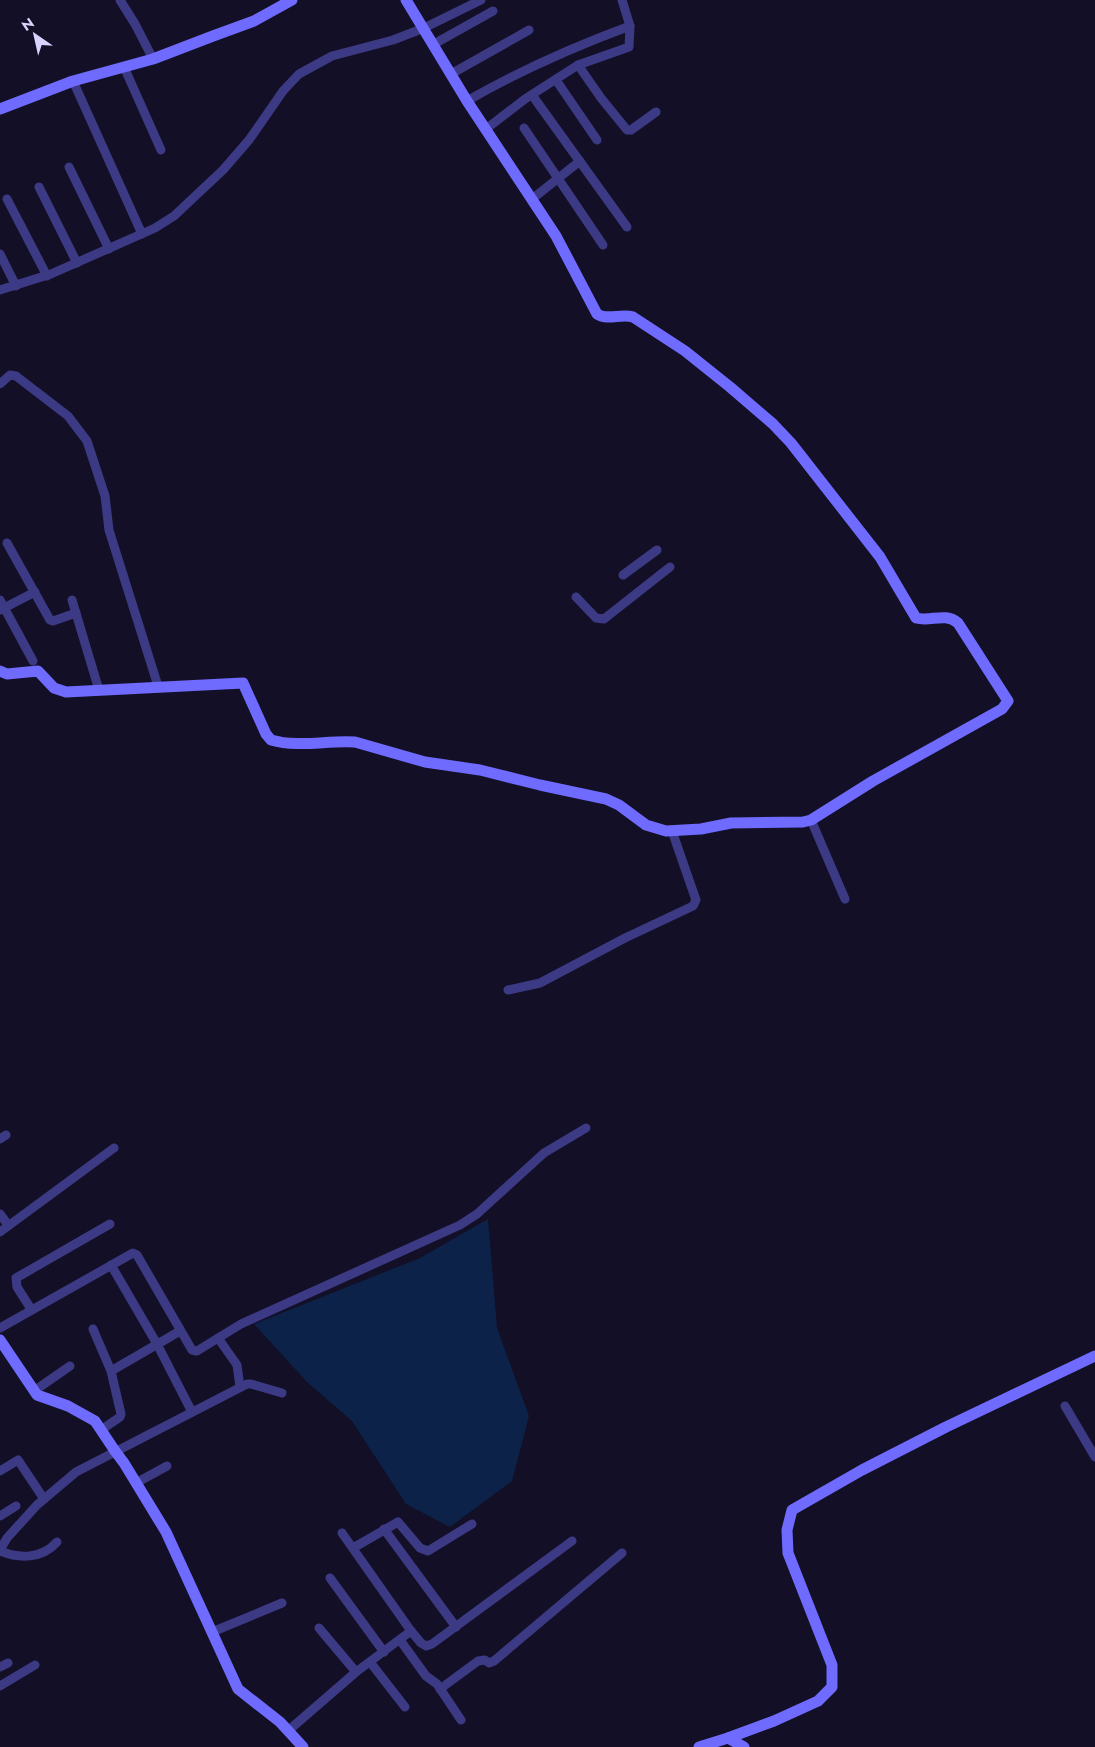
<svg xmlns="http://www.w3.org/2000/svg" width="1095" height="1747" font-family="Jost,sans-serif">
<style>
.water{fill:#0c2248}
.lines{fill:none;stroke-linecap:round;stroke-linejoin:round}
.street{stroke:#3d3a85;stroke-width:9}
.secondary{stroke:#6f6bff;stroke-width:11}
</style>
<rect width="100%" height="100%" fill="#130f26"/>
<path class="water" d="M488,1219L497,1328L529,1416L512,1481L450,1527L406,1504L352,1421L307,1382L254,1324L420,1258Z"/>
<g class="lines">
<g class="street">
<path d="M120,0L135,24L153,59"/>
<path d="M434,44L493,11"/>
<path d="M578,65L601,98L627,130H631L656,112"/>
<path d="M124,67L161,150"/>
<path d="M451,74L529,30"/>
<path d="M556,80L597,140"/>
<path d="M73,81L142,234"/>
<path d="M532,95L627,227"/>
<path d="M467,101C519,71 573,47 630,26"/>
<path d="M524,128L603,245"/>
<path d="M486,129L525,99L578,65L629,47L630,26L622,0"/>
<path d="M69,167L109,249"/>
<path d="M39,187L77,263"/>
<path d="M7,199L47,276"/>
<path d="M532,199L580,161"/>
<path d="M0,254L16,286"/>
<path d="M0,290L51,274L155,228L174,216L223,170L249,140L283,91L299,74L332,56L393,40L424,28L481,0"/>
<path d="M0,384L10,375L16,376L68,416L87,441L105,496L109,530L158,686"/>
<path d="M7,543L50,620L53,621L76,613"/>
<path d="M623,575L657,550"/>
<path d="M576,597L596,618L604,619L670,567"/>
<path d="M0,600L33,661"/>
<path d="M72,600L99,690"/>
<path d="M0,610L35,592"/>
<path d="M811,820L845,899"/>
<path d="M508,990L540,983L625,938L693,906L696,900L672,831"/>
<path d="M0,1139L6,1135"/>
<path d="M0,1214L8,1225"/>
<path d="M0,1232L114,1148"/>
<path d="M111,1265L157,1344L192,1412"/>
<path d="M31,1309L17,1287L16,1278L110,1224"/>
<path d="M0,1328L133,1253L137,1255L192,1350L197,1351L241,1324L460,1225L477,1214L544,1153L586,1128"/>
<path d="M93,1329L111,1371L121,1414L120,1417L101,1430"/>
<path d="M218,1338L237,1365L240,1387"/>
<path d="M111,1371L180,1331"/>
<path d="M34,1391L70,1366"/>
<path d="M1065,1406L1095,1457"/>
<path d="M0,1471L18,1460L44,1499"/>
<path d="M136,1483L167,1466"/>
<path d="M0,1516L16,1506"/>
<path d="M384,1529L456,1627"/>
<path d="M342,1533L411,1631L421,1643L426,1646L432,1644L572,1541"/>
<path d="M353,1548L398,1522L420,1548L428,1551L472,1524"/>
<path d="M0,1550L7,1538L37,1505L76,1472L247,1384H251L282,1393"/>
<path d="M0,1551C19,1559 42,1559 57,1542"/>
<path d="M330,1578L384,1652"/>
<path d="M319,1628L356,1672"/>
<path d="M212,1632L282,1603"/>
<path d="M400,1640L426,1676L437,1684L461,1720"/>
<path d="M370,1662L405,1707"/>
<path d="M0,1667L8,1663"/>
<path d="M0,1686L35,1665"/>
<path d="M440,1689L478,1661L485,1660L489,1663L494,1661L622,1553"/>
<path d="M289,1730L356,1672L411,1631"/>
</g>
<g class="secondary">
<path d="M0,109L73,81L153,59L213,36L254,21L292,0"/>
<path d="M0,671L7,674L38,671L54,688L66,692L243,683L266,734L271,740C299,748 327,740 355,742L425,762L480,770L540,785L606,799L619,805L646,825L666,831L701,829L731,823L803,822L811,820L873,781L1002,709L1008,701L958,623C945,612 931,622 916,618L880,557L791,443L773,424L730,387L685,351L633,317C622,313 607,321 597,314L556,236L467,101L406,0"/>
<path d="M0,1340L37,1395L68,1406L95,1421L115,1451L124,1463L166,1532L238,1689L280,1722L303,1747"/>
<path d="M728,1738L744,1747"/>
<path d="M699,1747L728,1738L774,1721L818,1701L832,1687V1665L788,1553L787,1530L792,1510L862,1470L946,1427L1095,1356"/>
</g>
</g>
<g transform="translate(35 35) rotate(326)" stroke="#130f26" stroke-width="4" paint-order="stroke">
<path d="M0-4L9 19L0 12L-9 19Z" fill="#d9d4ff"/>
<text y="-8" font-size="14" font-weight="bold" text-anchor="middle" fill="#d9d4ff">N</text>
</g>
</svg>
